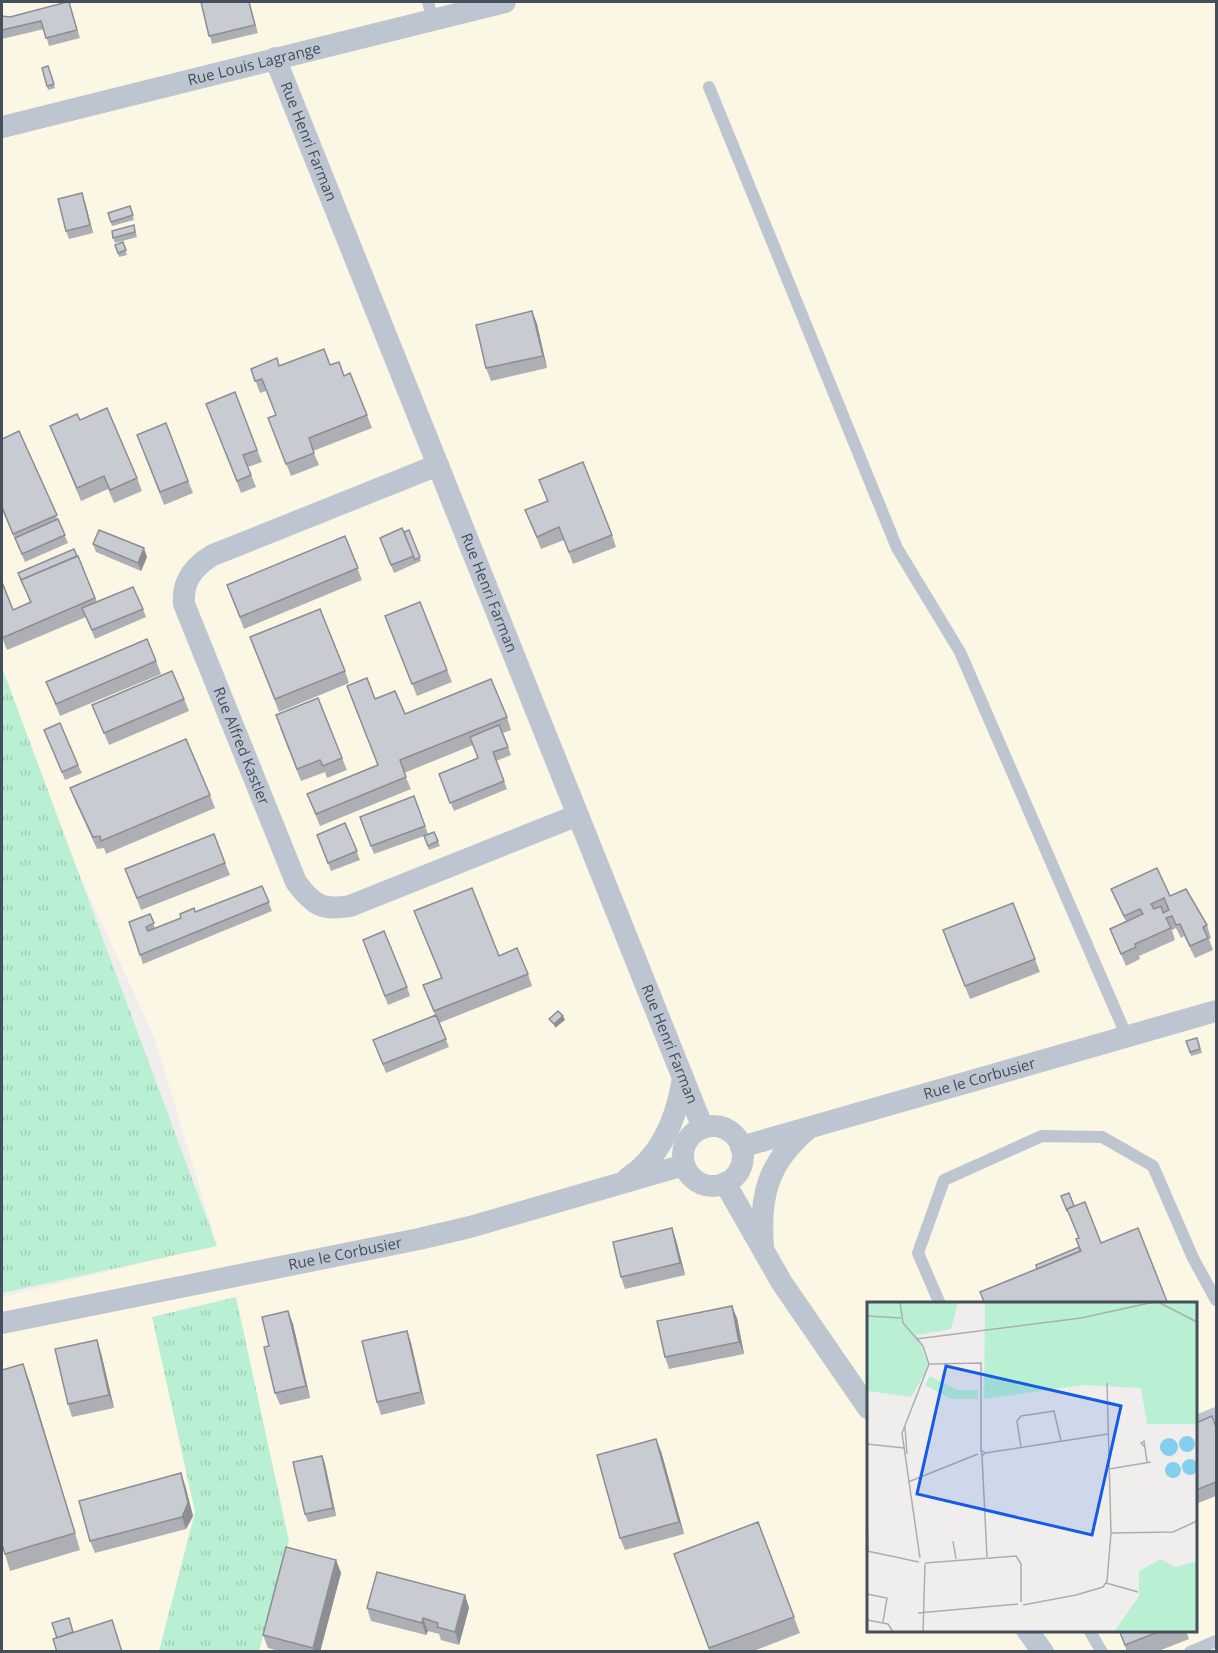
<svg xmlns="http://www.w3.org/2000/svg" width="1218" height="1653" font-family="'Open Sans',sans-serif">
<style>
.commercial{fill:#fcf7e4;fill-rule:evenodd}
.grass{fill:url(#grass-tufts)}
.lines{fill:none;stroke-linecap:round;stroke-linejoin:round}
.service{stroke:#bdc6d0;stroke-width:12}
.minor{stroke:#bdc6d0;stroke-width:22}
.wall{fill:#adafb5}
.shaded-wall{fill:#8d8e94}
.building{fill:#c9cbd3;stroke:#8d8e94;stroke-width:1.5;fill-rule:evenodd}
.labels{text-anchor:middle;stroke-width:6;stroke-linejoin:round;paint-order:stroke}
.street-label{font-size:15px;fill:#454e5b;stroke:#fff}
.inset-road{fill:none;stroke:#acadb3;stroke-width:1.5}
.view{fill:#135ce3;fill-opacity:0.15;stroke:#135ce3;stroke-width:3}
.inset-edge{fill:none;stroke:#454e5b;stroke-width:3}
</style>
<defs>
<pattern id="grass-tufts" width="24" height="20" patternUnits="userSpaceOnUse" patternTransform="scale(1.5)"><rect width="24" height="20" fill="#b9f0d3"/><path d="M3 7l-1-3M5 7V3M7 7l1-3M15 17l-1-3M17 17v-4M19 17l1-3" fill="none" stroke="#a0cfb7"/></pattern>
</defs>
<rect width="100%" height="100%" fill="#f0eded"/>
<path class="commercial" d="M2,2H1216V1651H2V1297L217,1245L155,1039L59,829L2,672ZM868,1304H1196V1630H868Z"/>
<g class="grass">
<path d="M2,667L217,1246L2,1293Z"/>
<path d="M236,1297L289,1541L259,1651H159L195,1512L152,1317Z"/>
</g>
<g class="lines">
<g class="service">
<path d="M428,2L433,20"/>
<path d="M709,87L897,548L960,652L1127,1037"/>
<path d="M940,1304L918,1253L944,1180L1042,1136L1102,1137L1153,1166L1193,1258L1216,1300"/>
<path d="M1196,1421L1216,1413"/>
<path d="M1089,1630L1102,1652"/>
<path d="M1190,1652L1216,1641"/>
</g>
<g class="minor">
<path id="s1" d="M275,58L703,1128"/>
<path id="s2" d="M2,127L505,2"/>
<path id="s3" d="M438,465L213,555C194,566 182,581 184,604L296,882C313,905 322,911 350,906L578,815"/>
<circle cx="713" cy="1156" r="30"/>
<path id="s4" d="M741,1147L1216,1011"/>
<path d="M628,1178C663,1155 677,1117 683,1078"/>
<path d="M725,1183L782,1283L868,1408"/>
<path d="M763,1247C759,1195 768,1162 809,1128"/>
<path id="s5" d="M2,1323L419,1239L470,1227L684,1165"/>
<path d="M1027,1630L1043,1652"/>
</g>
</g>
<g class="wall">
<path d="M69,2L80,38L49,46L44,29L2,39V16L10,17Z"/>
<path d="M201,2H249L258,33L212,44Z"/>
<path d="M48,66L55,88L48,90L42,68Z"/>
<path d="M85,202L93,233L69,239L66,231Z"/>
<path d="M130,206L134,220L112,226L108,213Z"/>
<path d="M135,229L137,237L115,243L113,238Z"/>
<path d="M123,242L127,255L119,257L115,245Z"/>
<path d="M532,311L537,324L547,368L491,381L486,368Z"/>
<path d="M330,365L344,376L367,415L372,428L313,451L319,465L291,476L268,418L276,415L266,391L260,393L251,369L279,366Z"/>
<path d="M235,392L262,462L248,467L256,487L241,493L211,416Z"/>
<path d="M80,420L137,478L142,491L114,503L108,489L81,501L50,426Z"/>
<path d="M166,423L193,493L164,505L137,435Z"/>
<path d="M19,431L68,543L25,562L2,510V439Z"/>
<path d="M539,480L612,535L616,547L573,564L564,540L541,549L525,510L547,501Z"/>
<path d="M409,530L421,561L394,573L380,538L404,532Z"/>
<path d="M345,536L362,580L244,629L227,585Z"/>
<path d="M93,544L147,557L141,571L96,552Z"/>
<path d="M78,556L97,602L143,609L146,617L95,639L86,617L7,650L2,638V582L13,610L30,602L18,573Z"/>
<path d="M385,616L447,670L452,682L417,696Z"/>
<path d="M250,637L345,671L349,683L279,712Z"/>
<path d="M156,661L161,674L60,716L46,682Z"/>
<path d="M184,699L189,711L109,745L92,705Z"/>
<path d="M375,699L405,714L507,717L511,730L503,733L511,755L496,761L507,789L454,811L439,774L478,758L473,745L404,773L411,789L320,826L307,794L378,765Z"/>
<path d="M280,728L342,758L347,770L327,778L325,772L301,781Z"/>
<path d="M44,730L78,765L82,773L65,780Z"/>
<path d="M70,788L210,795L215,808L106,854L104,848L97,849L75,801Z"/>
<path d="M414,796L428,834L434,832L440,846L429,850L424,836L374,854L360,817Z"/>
<path d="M345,823L360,860L331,871L317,835Z"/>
<path d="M214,834L230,875L141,910L125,869Z"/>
<path d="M262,886L272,911L143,964L129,922L150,914L155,928Z"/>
<path d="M1111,889L1170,896L1207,925L1211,938L1209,939L1213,950L1195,958L1184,936L1181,938L1176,928L1172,930L1175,940L1139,956L1140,959L1126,966L1110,929L1126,922Z"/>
<path d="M1013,903L1040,972L970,999L947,942Z"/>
<path d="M414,911L499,956L528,974L532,986L439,1023L449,1047L386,1073L373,1040L435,1015L423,985L441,978Z"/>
<path d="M363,940L407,987L410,996L388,1005Z"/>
<path d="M1197,1038L1202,1053L1191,1056L1186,1041Z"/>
<path d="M672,1228L676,1240L685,1275L625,1289L621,1277Z"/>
<path d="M288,1311L293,1324L310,1398L280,1405L275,1393L269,1346Z"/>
<path d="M737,1318L744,1354L669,1369L665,1357Z"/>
<path d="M407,1331L411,1343L425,1404L381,1415L377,1402Z"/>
<path d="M101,1353L114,1408L72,1417L68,1404Z"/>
<path d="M29,1380L80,1550L10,1571L5,1554Z"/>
<path d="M1196,1423L1216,1427V1496L1196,1504Z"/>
<path d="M661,1451L684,1534L625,1550L620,1538Z"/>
<path d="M322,1456L325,1464L336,1516L308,1522L305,1514Z"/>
<path d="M185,1485L193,1516L186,1529L95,1553L90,1541Z"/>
<path d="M758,1522L800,1633L751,1652H710L674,1554Z"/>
<path d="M336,1560L341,1573L320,1652H282L268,1648L263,1635Z"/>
<path d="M465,1595L469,1608L459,1645L441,1640L439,1634L428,1631L426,1635L371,1621L367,1608Z"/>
<path d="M1119,1630H1186L1189,1639L1156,1652H1127Z"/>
</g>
<g class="shaded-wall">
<path d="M82,193L85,202L93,233L90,225Z"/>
<path d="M532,311L537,324L547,368L543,356Z"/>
<path d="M144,548L147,557L141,571L138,563Z"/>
<path d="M563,1016L565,1020L555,1028L554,1024Z"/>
<path d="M672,1228L676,1240L685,1275L680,1263Z"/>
<path d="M732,1306L737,1318L744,1354L739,1342Z"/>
<path d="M288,1311L293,1324L310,1398L306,1386Z"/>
<path d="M407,1331L411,1343L425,1404L421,1392Z"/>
<path d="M97,1340L101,1353L114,1408L109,1395Z"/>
<path d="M23,1364L29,1380L80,1550L75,1533Z"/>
<path d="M656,1439L661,1451L684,1534L679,1522Z"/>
<path d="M322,1456L325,1464L336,1516L333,1508Z"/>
<path d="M181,1473L185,1485L193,1516L186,1529L182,1517Z"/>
<path d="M336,1560L341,1573L320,1652H314L313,1648Z"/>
<path d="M465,1595L469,1608L459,1645L455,1632Z"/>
<path d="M423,1618L428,1631L426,1635L422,1623Z"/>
</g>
<g class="building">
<path d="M67,2H69L77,30L46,38L41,21L2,30V16L10,17Z"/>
<path d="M201,2H249L255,25L209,36Z"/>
<path d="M48,66L54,84L47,86L42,68Z"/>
<path d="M82,193L90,225L66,231L58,199Z"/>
<path d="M130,206L133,215L111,222L108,213Z"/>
<path d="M134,225L135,232L113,238L112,231Z"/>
<path d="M123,242L126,250L118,253L115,245Z"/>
<path d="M532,311L543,356L486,368L476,325Z"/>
<path d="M324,349L330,365L339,362L344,376L350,373L367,415L309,438L314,453L286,464L268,418L276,415L262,379L255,381L251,369L277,358L279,366Z"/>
<path d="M235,392L257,450L243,455L251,475L237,481L206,404Z"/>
<path d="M107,408L137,478L110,490L104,476L77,488L50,426L77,414L80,420Z"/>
<path d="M166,423L188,481L160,492L137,435Z"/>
<path d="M19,431L57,515L13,534L2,507V439Z"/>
<path d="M583,462L612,535L569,552L559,527L537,537L525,510L548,501L539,480Z"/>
<path d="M58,519L65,535L22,554L15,538Z"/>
<path d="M402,528L414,556L391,565L380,538Z"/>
<path d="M99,530L144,548L138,563L93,544Z"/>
<path d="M409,530L420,557L415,560L404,532Z"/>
<path d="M345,536L358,568L240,617L227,585Z"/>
<path d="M74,549L77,556L21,580L23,584L18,573Z"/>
<path d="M78,556L95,598L2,638V582L13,610L31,602L21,580Z"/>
<path d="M133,587L143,609L92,630L82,608Z"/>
<path d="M420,602L447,670L412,684L385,616Z"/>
<path d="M320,609L345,671L275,699L250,637Z"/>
<path d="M147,639L156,661L56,704L46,682Z"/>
<path d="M172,671L184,699L104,733L92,705Z"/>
<path d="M367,678L375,699L395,691L405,714L491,679L507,717L400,760L406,777L316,814L307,794L378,765L347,686Z"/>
<path d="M318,698L342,758L323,766L320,760L297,769L276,715Z"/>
<path d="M60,723L78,765L62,772L44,730Z"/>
<path d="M499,725L508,747L493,752L504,781L450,803L439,774L478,758L470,737Z"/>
<path d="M186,739L210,795L101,841L100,836L93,837L70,788Z"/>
<path d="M414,796L425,826L371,846L360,817Z"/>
<path d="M345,823L357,851L328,863L317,835Z"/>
<path d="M434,832L438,841L428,846L424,836Z"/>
<path d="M214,834L225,863L137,898L125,869Z"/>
<path d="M1157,868L1170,896L1186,889L1207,925L1203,927L1208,938L1190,946L1180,924L1176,925L1172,916L1166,918L1171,928L1135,944L1136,947L1121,954L1110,929L1143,914L1140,909L1124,916L1111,889ZM1164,898L1169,910L1163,913L1161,906L1154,909L1151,904Z"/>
<path d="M262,886L269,902L140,955L129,922L150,914L154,923L146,927L148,931L181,918L180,914L194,908L195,912Z"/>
<path d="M472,888L499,956L517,948L528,974L434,1011L423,985L442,978L414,911Z"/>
<path d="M1013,903L1035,959L965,986L943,930Z"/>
<path d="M384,931L407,987L385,996L363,940Z"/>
<path d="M558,1011L563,1016L554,1024L549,1019Z"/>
<path d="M436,1015L446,1039L383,1064L373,1040Z"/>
<path d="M1197,1038L1200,1049L1190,1052L1186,1041Z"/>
<path d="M1069,1193L1074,1206L1067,1209V1211L1061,1196Z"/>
<path d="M1085,1202L1101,1243L1138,1228L1168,1304H985L980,1292L1081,1251L1076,1239L1079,1238L1067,1209Z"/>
<path d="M672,1228L680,1263L621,1277L613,1242Z"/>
<path d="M1079,1247L1080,1251L1037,1269L1036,1265Z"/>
<path d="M732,1306L739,1342L665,1357L657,1321Z"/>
<path d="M288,1311L306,1386L275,1393L264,1347L269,1346L262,1317Z"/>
<path d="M407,1331L421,1392L377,1402L362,1341Z"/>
<path d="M97,1340L109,1395L68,1404L55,1349Z"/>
<path d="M23,1364L75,1533L5,1554L2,1544V1370Z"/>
<path d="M1212,1416L1216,1427V1482L1196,1490V1423Z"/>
<path d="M656,1439L679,1522L620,1538L597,1455Z"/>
<path d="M322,1456L333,1508L305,1514L293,1462Z"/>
<path d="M181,1473L188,1503L182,1517L90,1541L79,1501Z"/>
<path d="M758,1522L794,1617L709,1648L674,1554Z"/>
<path d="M286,1547L336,1560L313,1648L263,1635Z"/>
<path d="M377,1572L465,1595L455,1632L437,1627L438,1623L423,1618L422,1623L367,1608Z"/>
<path d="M69,1618L73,1632L57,1638L52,1623Z"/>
<path d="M112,1620L122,1652H57L53,1639Z"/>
<path d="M1119,1630H1163L1125,1645Z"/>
</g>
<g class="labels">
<g class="street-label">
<text dy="5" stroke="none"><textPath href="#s2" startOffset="260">Rue Louis Lagrange</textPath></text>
<text dy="5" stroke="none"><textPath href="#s1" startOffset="90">Rue Henri Farman</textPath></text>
<text dy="5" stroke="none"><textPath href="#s1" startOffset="576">Rue Henri Farman</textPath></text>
<text dy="5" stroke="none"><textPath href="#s3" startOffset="456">Rue Alfred Kastler</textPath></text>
<text dy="5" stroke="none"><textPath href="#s1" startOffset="1062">Rue Henri Farman</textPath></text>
<text dy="5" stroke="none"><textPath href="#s4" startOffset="248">Rue le Corbusier</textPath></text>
<text dy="5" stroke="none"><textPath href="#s5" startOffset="350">Rue le Corbusier</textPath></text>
</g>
</g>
<g transform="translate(867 1302)">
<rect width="330" height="330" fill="#f0eded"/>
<path d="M0,0H91L84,27L50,33L62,64L44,95L0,89ZM118,0H330V122H280L274,86L217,83L117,97ZM63,74L90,88H111V97H84L58,83ZM294,257L308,265L330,259V330H247L272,294V269Z" fill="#b9f0d3"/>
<path d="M312 142a8 8 0 1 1 16 0a8 8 0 1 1-16 0ZM293 145a9 9 0 1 1 18 0a9 9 0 1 1-18 0ZM315 165a8 8 0 1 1 16 0a8 8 0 1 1-16 0ZM298 168a8 8 0 1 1 16 0a8 8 0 1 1-16 0Z" fill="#84cfee"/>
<path class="inset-road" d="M33,0L36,21L56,44L62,62L35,131L53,256M291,0L330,20M0,14L34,16M49,37L214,16L287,0M62,62L114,61V148M38,125L40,152M0,142L37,146M154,145L150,119L154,114L187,109L194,139M278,145L274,141L277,139L280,160M118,151L241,132M115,154L114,148L118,151L115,154L120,255M242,167L284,160M41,180L111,152M0,213L1,249M244,231L306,230L330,219M86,239L89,257M0,249L52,260M58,261L149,254L154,262V300M239,281L271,290M0,292L20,296L16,320M156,303L209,293L236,285L240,279L244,231L240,81M51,311L151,302M0,318L21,322L26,330M56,330L58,262"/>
<path class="view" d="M79,64L254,104L225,233L50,192Z"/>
<rect width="330" height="330" class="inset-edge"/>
</g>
<rect width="1218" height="1653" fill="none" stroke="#454e5b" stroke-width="6"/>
</svg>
